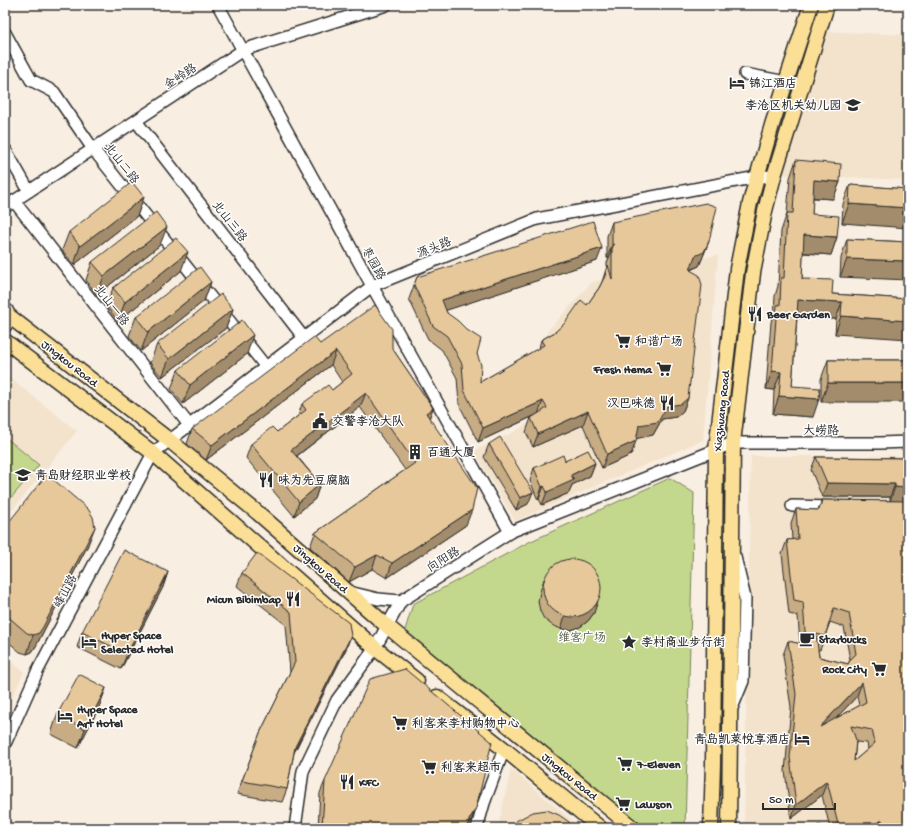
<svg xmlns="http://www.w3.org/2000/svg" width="913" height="833" font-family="'Gochi Hand','LXGW WenKai TC',sans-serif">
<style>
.built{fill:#f3e3cc}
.green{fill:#c4d88d;stroke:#78825c}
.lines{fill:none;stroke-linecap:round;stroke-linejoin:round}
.minor-casing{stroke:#2b2b2b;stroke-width:14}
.major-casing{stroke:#2b2b2b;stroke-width:17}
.minor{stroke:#fff;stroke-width:11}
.major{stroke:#fbdf96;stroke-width:14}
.wall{fill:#c7ac84;stroke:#2b2b2b;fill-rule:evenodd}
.shaded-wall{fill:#a28c6c;stroke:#2b2b2b}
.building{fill:#e7c89a;stroke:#2b2b2b;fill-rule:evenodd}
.labels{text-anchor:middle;stroke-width:3;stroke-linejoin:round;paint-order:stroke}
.street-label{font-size:12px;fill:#2b2b2b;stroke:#fff}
.poi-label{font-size:12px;font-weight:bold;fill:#2b2b2b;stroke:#fff;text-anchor:start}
.park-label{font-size:12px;fill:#595f48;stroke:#fff}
</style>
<rect width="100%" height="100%" fill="#f8eee1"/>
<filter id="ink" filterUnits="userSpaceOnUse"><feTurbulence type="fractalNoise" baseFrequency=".025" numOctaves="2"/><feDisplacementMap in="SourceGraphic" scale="8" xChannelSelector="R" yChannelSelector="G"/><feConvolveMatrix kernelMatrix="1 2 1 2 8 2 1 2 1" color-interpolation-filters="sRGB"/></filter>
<g filter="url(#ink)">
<g class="built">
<path d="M822,31L908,35V180L776,174Z"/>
<path d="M718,255L703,440L515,521L474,451L514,432L574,392L547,332L592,282Z"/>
<path d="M5,374L77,431L5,519Z"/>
<path d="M751,456H908V828H744Z"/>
<path d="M5,656L24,672L5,713Z"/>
<path d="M511,769L581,828H498Z"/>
</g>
<g class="green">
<path d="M5,437L39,465L5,505Z"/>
<path d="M670,478L694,493L685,828H639L405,630L413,604L529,542Z"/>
</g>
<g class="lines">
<g class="minor-casing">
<g id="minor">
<path d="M218,5L372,286L510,532"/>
<path d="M5,33L31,80L54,92L93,149L266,367"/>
<path d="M745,74L802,85"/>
<path d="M136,121L304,338"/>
<path d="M5,149L29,191"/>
<path d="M14,201L189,425"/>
<path d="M5,207L243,50L386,5"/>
<path d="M5,327L11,318L7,310"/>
<path d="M792,506L833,507"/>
<path d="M349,592L378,599L401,601"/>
<path d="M732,708L743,681L745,598L735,557"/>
<path d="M5,744L38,670L153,453L372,286L537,219L757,177L774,176"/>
<path d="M295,828L303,771L337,700L375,648L401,601L510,532L733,443H880L908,442"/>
<path d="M477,828L484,803L504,749"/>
</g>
</g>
<g class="major-casing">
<g id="major">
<path d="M5,313L169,440L258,513L387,626L633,828"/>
<path d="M5,341L153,453L375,648L417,681"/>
<path d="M437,697L504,749L600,828"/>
<path d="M711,828L713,764L716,450L737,269L750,203L757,177L772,125L811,5"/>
<path d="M729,828L733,443L753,273L765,211L774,176L827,5"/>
</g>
</g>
<use href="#minor" class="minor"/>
<use href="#major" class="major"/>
</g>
<g class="wall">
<path d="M796,160L840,182L833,199L813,198L812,214L837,237L831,255L803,253L802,279L832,294L908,299L835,334L836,319L797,318L792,386L813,417L773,414L774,390L766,389L771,322L774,313L775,296L778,286L781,231L787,213L790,178Z"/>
<path d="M850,185L908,189L842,223L843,204Z"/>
<path d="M144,197L137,216L74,265L62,250L69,232Z"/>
<path d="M612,222L709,241L704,254L699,266L690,270L688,398L683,411L676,417L662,419L653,435L636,438L631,455L602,468L583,425L533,447L526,432L531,418L534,416L478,442L459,404L457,378L442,350L428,339L409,299L417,277L597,261L446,310L447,313L477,354L480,382L539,348L541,340L555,332L587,305L599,288L602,282L607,266V263L609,258H607V236Z"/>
<path d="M847,239L908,242L840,277L841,258Z"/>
<path d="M160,245L97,295L86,280L92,262Z"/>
<path d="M181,271L118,321L106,306L113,288Z"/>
<path d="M211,282L204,301L141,351L129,336L136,317Z"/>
<path d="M233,309L226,328L162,377L150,363L157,344Z"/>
<path d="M320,344L392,348L433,408L429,418L466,525L387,578L372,569L349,582L310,547L315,533L405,470L360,407L297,456L320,484L315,499L294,516L246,458L251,444L277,432L298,416L302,404L332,390L342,382L331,365L206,460L187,444L192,429Z"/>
<path d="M247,354L183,404L171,389L178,370Z"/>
<path d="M828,360H908L821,402V379Z"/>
<path d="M489,444L528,504L516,510L484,457Z"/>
<path d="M816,457L908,458V828H830L822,795L791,819L785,771L791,707L783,655L788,641L800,644L798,616L789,614L782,554L787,540H792L791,523L796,509L818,510L822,500L890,501V497H822L811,470ZM830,622L844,627L850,660L848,664L819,657L818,649L820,650ZM857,696L859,706L836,718ZM856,742L867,743L868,749L854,761Z"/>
<path d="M565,461L595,463L590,476L572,485L569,493L542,505L539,499L538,500L530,481L534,468Z"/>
<path d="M5,527L88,545L36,646L32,652L27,654L20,652L5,639Z"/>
<path d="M168,572L163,587L121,669L77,647L82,632Z"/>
<path d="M242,573L346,649L294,753L287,789L282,802L237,794L260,733L290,672L286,625L237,586Z"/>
<path d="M544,579L594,613L588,621L580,627L571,630L561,629L552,625L544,619L540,611L538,601L540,592Z"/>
<path d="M106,688L99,707L78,748L51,734L57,715Z"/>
<path d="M325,781L471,821L468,826V828H318L320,793Z"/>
</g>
<g class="shaded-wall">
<path d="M814,180L840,182L833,199L807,197Z"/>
<path d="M144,197L137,216L74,265L80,246Z"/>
<path d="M849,204L908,208V228L842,223Z"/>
<path d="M167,227L160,245L97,295L104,276Z"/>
<path d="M804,235L837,237L831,255L797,252Z"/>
<path d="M709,241L704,254L699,266L690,270L695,256Z"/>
<path d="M614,244L609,258H607L612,245Z"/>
<path d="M602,248L597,261L438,313L442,300Z"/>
<path d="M188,252L181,271L118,321L125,302Z"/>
<path d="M847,259L908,261V280L840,277Z"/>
<path d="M211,282L204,301L141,351L148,332Z"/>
<path d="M798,300L842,302L836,319L792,318Z"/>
<path d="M233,309L226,328L162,377L169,359Z"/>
<path d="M841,316L908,321V339L835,334Z"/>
<path d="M253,335L247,354L183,404L190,385Z"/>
<path d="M336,351L331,365L206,460L212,445Z"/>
<path d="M772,371L781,372L774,390L766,389Z"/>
<path d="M828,383H908V402H821Z"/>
<path d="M366,393L360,407L286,464L291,450Z"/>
<path d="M779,396L819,399L813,417L773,414Z"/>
<path d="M688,398L683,411L676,417L662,419L653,435L635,439L639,425L667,406Z"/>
<path d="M543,401L538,414L478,442L483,428Z"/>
<path d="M433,408L428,422L426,413Z"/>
<path d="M588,411L583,425L533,447L538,434Z"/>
<path d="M636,441L631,455L602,468L607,454Z"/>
<path d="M595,463L590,476L572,485L569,493L542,505L547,492L571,475Z"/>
<path d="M827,483L895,484L890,497H822Z"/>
<path d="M320,484L315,499L294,516L299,502Z"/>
<path d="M544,486L539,499L538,500L542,487Z"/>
<path d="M895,487L908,488V502L890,501Z"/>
<path d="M533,492L528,504L516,510L520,498Z"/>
<path d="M472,510L466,525L387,578L392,563Z"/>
<path d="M95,527L88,545L36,646L32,652L27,654L33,635Z"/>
<path d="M377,555L372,569L349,582L355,567Z"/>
<path d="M168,572L163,587L121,669L127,654Z"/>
<path d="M598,601L594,613L588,621L580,627L571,630L561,629L565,616Z"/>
<path d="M351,636L346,649L290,760L295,747Z"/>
<path d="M862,682L857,696L815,741L820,727Z"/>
<path d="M106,688L99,707L78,748L85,729Z"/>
<path d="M827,781L822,795L791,819L796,805Z"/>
<path d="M476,808L471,821L467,828L469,820Z"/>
<path d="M882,820L879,828H868Z"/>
</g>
<g class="building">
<path d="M796,160L841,164L840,182L814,180L812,214L839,216L837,237L804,235L802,279L833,280L832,294L908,299V321L841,316L842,302L798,300L792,386L820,388L819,399L779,396L781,372L772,371L777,305H780L781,278H784L787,213H793Z"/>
<path d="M132,182L144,197L80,246L69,232Z"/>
<path d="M850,185L908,189V208L849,204Z"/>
<path d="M706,203L717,207L709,241L704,252L695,256L690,270L699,275L702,285L688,398L681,404L667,406L658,422L639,425L636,441L607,454L588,411L538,434L531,418L547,408L543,401L483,428L464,390L462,364L447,336L433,326L414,285L417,277L593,221L602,248L442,300L447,313L458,321L467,330L481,339L477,354L481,365L480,382L544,345L541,340L555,332L565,323L581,300L587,305L599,288L605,276L608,265L612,279V249L614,244L612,245V222Z"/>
<path d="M156,212L167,227L104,276L92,262Z"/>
<path d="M176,238L188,252L125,302L113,288Z"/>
<path d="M847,239L908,242V261L847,259Z"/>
<path d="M200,267L211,282L148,332L136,317Z"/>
<path d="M221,294L233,309L169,359L157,344Z"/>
<path d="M375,305L392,329V348L433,408L426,413L477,488L472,510L392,563L377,555L355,567L315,533L415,463L366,393L291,450L320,484L299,502L251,444L272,427L277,432L306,410L302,404L328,385L332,390L352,374L336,351L212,445L192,429L314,337L320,344Z"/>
<path d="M242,320L253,335L190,385L178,370Z"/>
<rect x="828" y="360" width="80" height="23"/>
<path d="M500,437L533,492L520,498L489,444Z"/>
<path d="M588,450L595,463L571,475L574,480L547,492L544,486L542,487L534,468L563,455L565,461Z"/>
<path d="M816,457L908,458V488L895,487V484L827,483Z"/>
<path d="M47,474L88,509L93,517L95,527L43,627L39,633L33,635L27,633L5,614V527Z"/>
<path d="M822,500L908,501V828H883L882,820L868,828H839L827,781L796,805L790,757L796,694L788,641L806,645L803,602L794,600L787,540L798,539L796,509L819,510ZM834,608L849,613L856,654L851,659L848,664L819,657L816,634L825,636ZM862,682L866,702L820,727ZM851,726L872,730L875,743L854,761L856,740Z"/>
<path d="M124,550L168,572L127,654L82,632Z"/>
<path d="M257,553L349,623L351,636L295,747L287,789L242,781L260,733L295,662L291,612L242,573Z"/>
<circle cx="572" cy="588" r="29"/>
<path d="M405,669L492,742L476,808L469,820L468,828H322L325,781L370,679Z"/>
<path d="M79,674L106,688L85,729L57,715Z"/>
<path d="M547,810L559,815L569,822L572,828H510L516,821L533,812Z"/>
<path d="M820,825L824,828H812Z"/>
</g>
</g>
<defs>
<g id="hotel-bare" transform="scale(1.2)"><path d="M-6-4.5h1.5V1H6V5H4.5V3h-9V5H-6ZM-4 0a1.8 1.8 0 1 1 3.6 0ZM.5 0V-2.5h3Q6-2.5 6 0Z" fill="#2b2b2b" stroke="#fff" stroke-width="2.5" paint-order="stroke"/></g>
<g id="school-bare" transform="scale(1.2)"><path d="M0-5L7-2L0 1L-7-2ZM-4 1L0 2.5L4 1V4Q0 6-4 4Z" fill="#2b2b2b" stroke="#fff" stroke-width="2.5" paint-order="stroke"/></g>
<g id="restaurant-bare" transform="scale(1.2)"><path d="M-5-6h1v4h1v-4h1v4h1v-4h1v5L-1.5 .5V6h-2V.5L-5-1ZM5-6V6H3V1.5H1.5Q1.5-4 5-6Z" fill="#2b2b2b" stroke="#fff" stroke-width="2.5" paint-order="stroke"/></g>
<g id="supermarket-bare" transform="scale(1.2)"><path d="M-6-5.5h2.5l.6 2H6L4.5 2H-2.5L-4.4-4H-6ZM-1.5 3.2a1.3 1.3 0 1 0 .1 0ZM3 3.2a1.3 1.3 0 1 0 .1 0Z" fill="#2b2b2b" stroke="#fff" stroke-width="2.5" paint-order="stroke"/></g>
<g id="civic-bare" transform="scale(1.2)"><path d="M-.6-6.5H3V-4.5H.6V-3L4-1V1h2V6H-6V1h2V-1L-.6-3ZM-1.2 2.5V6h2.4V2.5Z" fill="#2b2b2b" stroke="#fff" stroke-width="2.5" paint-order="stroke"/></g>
<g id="building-bare" transform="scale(1.2)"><path d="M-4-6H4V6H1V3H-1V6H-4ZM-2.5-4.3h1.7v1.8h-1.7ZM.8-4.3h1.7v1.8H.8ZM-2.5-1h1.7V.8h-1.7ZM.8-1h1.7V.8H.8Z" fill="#2b2b2b" stroke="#fff" stroke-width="2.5" paint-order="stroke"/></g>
<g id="cafe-bare" transform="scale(1.2)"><path d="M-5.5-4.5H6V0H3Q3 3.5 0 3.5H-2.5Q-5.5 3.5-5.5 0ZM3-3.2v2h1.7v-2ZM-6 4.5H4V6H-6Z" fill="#2b2b2b" stroke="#fff" stroke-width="2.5" paint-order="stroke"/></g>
<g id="sight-bare" transform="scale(1.2)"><path d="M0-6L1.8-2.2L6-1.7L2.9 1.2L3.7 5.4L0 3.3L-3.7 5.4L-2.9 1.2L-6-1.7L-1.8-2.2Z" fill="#2b2b2b" stroke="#fff" stroke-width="2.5" paint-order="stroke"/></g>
</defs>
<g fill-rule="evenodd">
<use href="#hotel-bare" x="737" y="83"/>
<use href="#school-bare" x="853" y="105"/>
<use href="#restaurant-bare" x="755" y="314"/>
<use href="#supermarket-bare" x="623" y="341"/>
<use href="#supermarket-bare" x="664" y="369"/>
<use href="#restaurant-bare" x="667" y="403"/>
<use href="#civic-bare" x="320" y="421"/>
<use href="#building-bare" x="415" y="452"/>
<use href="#school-bare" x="23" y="475"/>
<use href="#restaurant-bare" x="266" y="480"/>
<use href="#restaurant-bare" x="293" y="599"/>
<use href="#cafe-bare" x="807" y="639"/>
<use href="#hotel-bare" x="89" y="642"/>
<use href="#sight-bare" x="629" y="642"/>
<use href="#supermarket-bare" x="879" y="669"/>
<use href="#hotel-bare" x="65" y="716"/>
<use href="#supermarket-bare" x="400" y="723"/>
<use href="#hotel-bare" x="802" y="739"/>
<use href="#supermarket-bare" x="625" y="764"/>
<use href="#supermarket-bare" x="429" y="767"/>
<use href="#restaurant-bare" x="347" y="782"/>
<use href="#supermarket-bare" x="623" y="804"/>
</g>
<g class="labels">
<g class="street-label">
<text transform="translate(180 76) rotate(-33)" y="4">金岭路</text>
<text transform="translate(122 163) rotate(52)" y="4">北山二路</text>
<text transform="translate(230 221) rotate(52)" y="4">北山三路</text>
<text transform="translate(434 247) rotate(-22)" y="4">源头路</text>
<text transform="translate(374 263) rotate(61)" y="4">枣园路</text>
<text transform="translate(112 305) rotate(52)" y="4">北山一路</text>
<text transform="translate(70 363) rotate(38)" y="4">Jingkou Road</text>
<text transform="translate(721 411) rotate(-84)" y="4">Xiazhuang Road</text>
<text x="821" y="434">大崂路</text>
<text transform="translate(443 559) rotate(-32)" y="4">向阳路</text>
<text transform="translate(321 568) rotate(41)" y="4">Jingkou Road</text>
<text transform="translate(65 591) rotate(-62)" y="4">峰山路</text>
<text transform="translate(570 776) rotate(39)" y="4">Jingkou Road</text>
</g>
<g class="poi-label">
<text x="749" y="87">锦江酒店</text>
<text x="841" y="109" text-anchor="end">李沧区机关幼儿园</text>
<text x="767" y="318">Beer Garden</text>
<text x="635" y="345">和谐广场</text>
<text x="652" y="373" text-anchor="end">Fresh Hema</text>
<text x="655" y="407" text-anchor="end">汉巴味德</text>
<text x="332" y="425">交警李沧大队</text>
<text x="427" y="456">百通大厦</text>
<text x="35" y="479">青岛财经职业学校</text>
<text x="278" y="484">味为先豆腐脑</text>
<text x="281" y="603" text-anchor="end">Micun Bibimbap</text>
<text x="101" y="639">Hyper Space<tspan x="101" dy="14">Selected Hotel</tspan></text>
<text x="819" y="643">Starbucks</text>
<text x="641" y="646">李村商业步行街</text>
<text x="867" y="673" text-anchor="end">Rock City</text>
<text x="77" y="713">Hyper Space<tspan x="77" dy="14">Art Hotel</tspan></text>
<text x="412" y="727">利客来李村购物中心</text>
<text x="790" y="743" text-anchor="end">青岛凯莱悦享酒店</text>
<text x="637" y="768">7-Eleven</text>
<text x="441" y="771">利客来超市</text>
<text x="359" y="786">KFC</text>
<text x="635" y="808">Lawson</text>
</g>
<g class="park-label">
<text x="582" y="641">维客广场</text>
</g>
</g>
<rect width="913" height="833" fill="none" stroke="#fff" stroke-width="20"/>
<rect x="10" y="10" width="893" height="813" fill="none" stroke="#2b2b2b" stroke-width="1.5" filter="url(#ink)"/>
<path d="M763 803v6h72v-6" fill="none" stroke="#2b2b2b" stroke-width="2"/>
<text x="769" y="803" font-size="12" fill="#2b2b2b" stroke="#ffffff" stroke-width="3" paint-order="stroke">50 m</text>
</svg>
